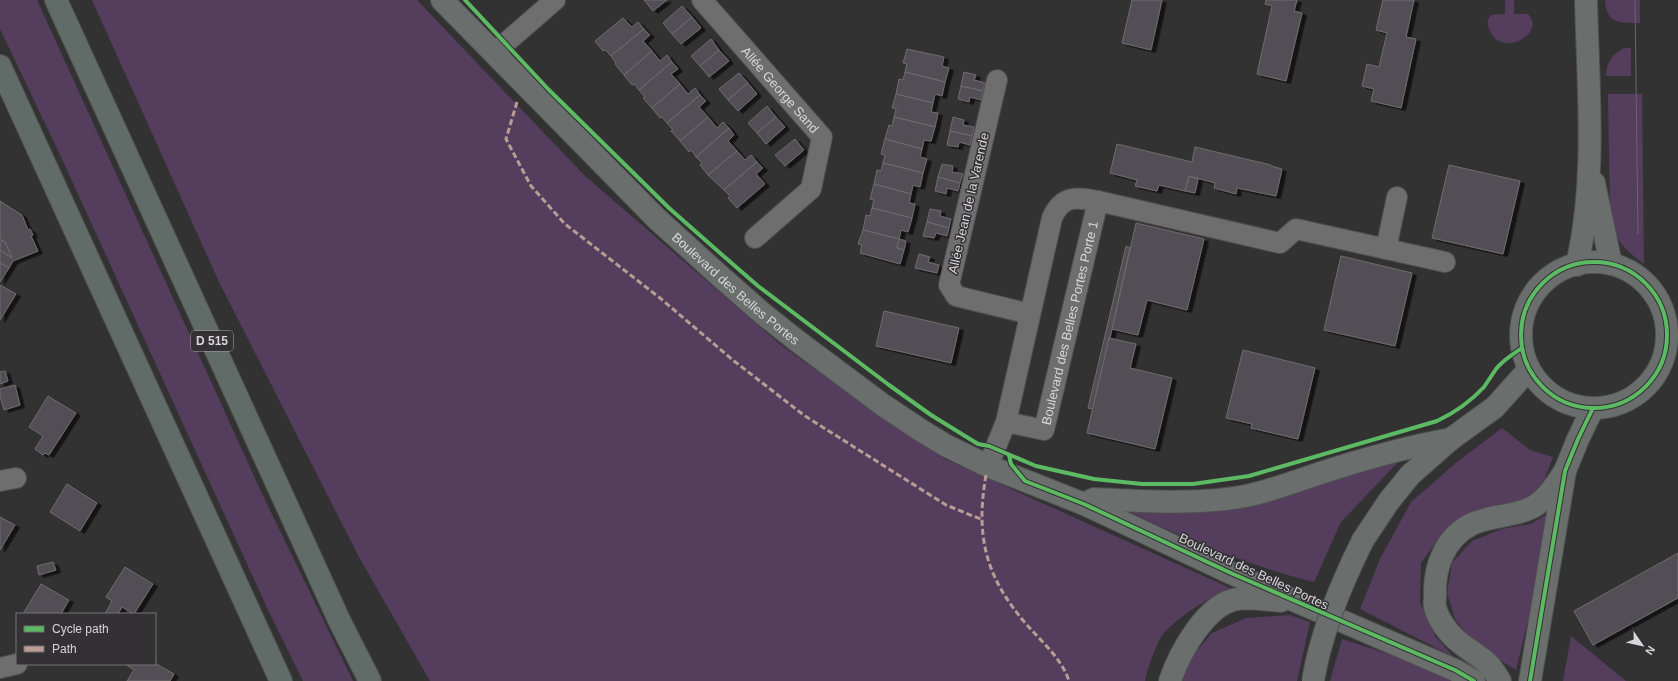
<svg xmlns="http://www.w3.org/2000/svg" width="1678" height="681" font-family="Helvetica,sans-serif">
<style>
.green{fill:#543d5d}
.building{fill:#534d55;stroke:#6e6d6e;filter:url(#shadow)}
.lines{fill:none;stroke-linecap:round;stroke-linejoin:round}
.street-casing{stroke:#504f50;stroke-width:22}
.secondary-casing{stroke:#504f50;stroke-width:24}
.highway-casing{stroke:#504f50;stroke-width:24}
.street{stroke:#6f6e6f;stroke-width:20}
.secondary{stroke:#6a6e6d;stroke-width:22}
.highway{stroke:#616c69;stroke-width:22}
.tram{stroke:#696869;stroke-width:1}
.secondary-bridge-casing{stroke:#504f50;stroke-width:24;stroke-linecap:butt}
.secondary-bridge{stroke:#6a6e6d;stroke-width:22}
.quiet{stroke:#b99d93;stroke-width:3;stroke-dasharray:6 3;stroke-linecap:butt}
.cycleway-casing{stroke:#333134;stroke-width:6}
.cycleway{stroke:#5cba63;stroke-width:4}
.labels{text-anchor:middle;stroke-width:3;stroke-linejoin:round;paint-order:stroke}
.shield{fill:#333134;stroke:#a6a4a7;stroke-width:1}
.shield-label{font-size:12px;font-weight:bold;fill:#d7d6d8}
.street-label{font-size:13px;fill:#d7d6d8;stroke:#333134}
</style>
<defs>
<filter id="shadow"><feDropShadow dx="4.5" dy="2.5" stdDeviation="0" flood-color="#0009"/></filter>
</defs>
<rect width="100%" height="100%" fill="#333233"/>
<g class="green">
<path d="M0,0H37L265,500L353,681H303L269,612L62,159L0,29Z"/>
<path d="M92,0H417L584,175L782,346L945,459L1230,588C1207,600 1182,613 1164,633C1157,641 1147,670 1145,681H430L359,557L219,282Z"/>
<path d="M1505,0H1514V14H1528C1547,33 1501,60 1489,29C1487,24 1487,19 1491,15L1505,14Z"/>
<path d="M1605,0H1640V23C1621,23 1606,24 1605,0Z"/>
<path d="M1625,48H1631V76H1606C1606,62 1613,53 1625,48Z"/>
<path d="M1608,94H1642L1644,264C1625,250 1614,240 1610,216Z"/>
<path d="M1502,428L1530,450L1553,457L1545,478L1532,496L1502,507L1475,511L1441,535L1421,563L1420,602L1435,636L1454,657L1360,609L1380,559L1411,502L1457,462Z"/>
<path d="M1401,459L1341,522L1314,582C1248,566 1185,539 1124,509Z"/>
<path d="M1555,509L1516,670L1476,646L1455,619L1447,593L1452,563L1472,541L1502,529L1531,524Z"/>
<path d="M1290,615L1310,622L1297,681H1180L1182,668L1212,633L1246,618Z"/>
<path d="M1571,636L1626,681H1563Z"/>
<path d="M1342,639L1449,674L1461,681H1330Z"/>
</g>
<g class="building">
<path d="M644,0H667L653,11Z"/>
<path d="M1132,0H1162L1151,50L1122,43Z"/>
<path d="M1266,0H1297L1294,11L1302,13L1286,81L1257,74L1272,6L1265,4Z"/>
<path d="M1383,0H1414L1406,37L1416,39L1401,108L1371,101L1374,89L1362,86L1367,64L1379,67L1387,33L1376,30Z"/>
<path d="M682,6L692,17L672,34L663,23Z"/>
<path d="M692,17L701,28L681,44L672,34Z"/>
<path d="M623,18L632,27L638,22L644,29L611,56L605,50L603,51L595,41Z"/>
<path d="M644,29L650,35L643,41L652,51L624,75L615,64L616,63L611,56Z"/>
<path d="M711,39L719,50L700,66L691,56Z"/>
<path d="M907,49L944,57L942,66L949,68L945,82L905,72L907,64L903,63Z"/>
<path d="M719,50L729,61L709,77L700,66Z"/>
<path d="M652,51L660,61L667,55L672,62L639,90L634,84L632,85L624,75Z"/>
<path d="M672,62L678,69L671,74L680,84L652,108L643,98L645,97L639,90Z"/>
<path d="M905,72L945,82L942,96L935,94L933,103L896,94L899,79L903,80Z"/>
<path d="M964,72L976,75L974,80L985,83L983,91L961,86Z"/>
<path d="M739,73L748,83L728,100L719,89Z"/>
<path d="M748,83L757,94L738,111L728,100Z"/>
<path d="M680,84L688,94L695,88L700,95L667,123L662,117L660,118L652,108Z"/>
<path d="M961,86L983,91L981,100L970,97L969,102L958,99Z"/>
<path d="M896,94L933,103L931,112L938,113L935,127L894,117L896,109L892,108Z"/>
<path d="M700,95L706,101L699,107L708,117L680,141L671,131L673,130L667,123Z"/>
<path d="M767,106L776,117L757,133L748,123Z"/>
<path d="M708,117L717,128L723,122L729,128L696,157L691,150L689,152L680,141Z"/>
<path d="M776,117L785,127L766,144L757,133Z"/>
<path d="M894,117L935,127L931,141L924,140L922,149L885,139L889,125L892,126Z"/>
<path d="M953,117L964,120L963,125L974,127L972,136L950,131Z"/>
<path d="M729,128L734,135L728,141L737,151L708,175L700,165L702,163L696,157Z"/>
<path d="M950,131L972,136L970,145L959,142L958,147L947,145Z"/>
<path d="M795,139L804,150L785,166L775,155Z"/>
<path d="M885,139L922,149L920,157L927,159L923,173L883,163L885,155L881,154Z"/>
<path d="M1117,144L1192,162L1195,147L1271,165V166L1282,169L1276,196L1237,188L1236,194L1214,188L1215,183L1189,176L1185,191L1159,185L1157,191L1135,186L1137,180L1110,173Z"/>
<path d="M737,151L745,160L751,155L757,162L724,190L708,175Z"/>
<path d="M757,162L763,168L756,174L765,184L737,208L728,198L730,196L724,190Z"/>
<path d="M883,163L923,173L920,187L913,185L911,194L874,184L877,170L881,171Z"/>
<path d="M942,164L953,166L952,172L963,174L960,183L938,177Z"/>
<path d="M1449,165L1520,181L1503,254L1432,238Z"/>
<path d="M1189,176L1198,179L1195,193L1185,191Z"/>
<path d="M938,177L960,183L958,191L947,188L946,194L935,191Z"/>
<path d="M874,184L911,194L909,203L915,204L912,218L872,208L874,200L870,199Z"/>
<path d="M0,201L22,215L28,230L30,229L33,235L31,236L38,251L13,261L9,268L0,263V250L12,258L5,242L0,239Z"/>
<path d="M872,208L912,218L908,232L901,230L899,239L863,230L866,215L870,216Z"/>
<path d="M930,209L941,211L940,216L951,219L949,228L927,222Z"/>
<path d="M927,222L949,228L947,236L936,233L934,238L923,236Z"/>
<path d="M1136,223L1204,239L1187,310L1147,300L1138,335L1112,329Z"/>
<path d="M863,230L899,239L897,248L904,250L900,264L860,253L862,245L858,244Z"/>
<path d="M899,239L906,241L904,250L897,248Z"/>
<path d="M1,240L5,242L12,258L0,250Z"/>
<path d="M1126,246L1130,248L1110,338L1093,409L1088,408Z"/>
<path d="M919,254L930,257L928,262L939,265L937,273L915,268Z"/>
<path d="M1341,256L1412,273L1395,346L1324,330Z"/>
<path d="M0,263L9,268L0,282Z"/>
<path d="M0,285L16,294L0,320Z"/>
<path d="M884,311L959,328L951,363L876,346Z"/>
<path d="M1109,338L1136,344L1130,368L1172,378L1155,449L1087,433Z"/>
<path d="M1243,350L1315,368L1298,439L1251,428L1252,424L1226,418Z"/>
<path d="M5,371L8,381L0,384V372Z"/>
<path d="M15,385L20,405L4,410L0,396V389Z"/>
<path d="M48,396L76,413L49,455L45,453L43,455L35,449L43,436L29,427Z"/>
<path d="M67,484L97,503L80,531L50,512Z"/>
<path d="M0,517L15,525L0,550Z"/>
<path d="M1678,553V598L1593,645L1574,611Z"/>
<path d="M53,562L56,570L39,575L37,566Z"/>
<path d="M125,567L153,584L134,614L122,607L118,614H105L112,601L106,597Z"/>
<path d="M41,584L69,600L61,614H23Z"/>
<path d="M155,663L174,674L170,681H127L134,670L125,664H155Z"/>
</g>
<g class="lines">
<g class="street-casing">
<g id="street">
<path id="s1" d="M702,0L822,137L811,189L755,238"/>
<path d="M494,53L555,0"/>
<path d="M997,80L949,285L956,296L1030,314"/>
<path d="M1386,249L1397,197"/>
<path id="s2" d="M1006,422L1044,430L1098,201"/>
<path d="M988,466L1006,422L1052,218C1062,195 1076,197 1098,201L1280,243L1296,229L1445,262"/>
<path d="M0,481L16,478"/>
<path d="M0,668L17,664"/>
</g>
</g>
<g class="secondary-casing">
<g id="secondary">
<path id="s3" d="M442,0L657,219L721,277L762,313L796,340L883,405L922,431L947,446L988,466L1084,504L1233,574L1455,670L1474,681"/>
<path d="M1594,183L1611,264"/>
<circle cx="1594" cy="335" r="73"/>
<path d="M1577,265C1597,178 1588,88 1586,0"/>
<path d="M1084,504L1094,499C1142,501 1198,505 1246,496C1275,490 1304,478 1333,469C1371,457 1411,446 1451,439"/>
<path d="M1363,540L1389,501L1410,475L1451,439L1495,407L1529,369"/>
<path d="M1170,681C1179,654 1206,603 1238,599C1251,597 1267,600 1281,601"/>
<path d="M1500,681C1497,676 1494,671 1490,666C1478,653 1460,647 1448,631C1443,625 1437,615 1435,607C1434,604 1435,599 1435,595C1434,567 1445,537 1472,524C1491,515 1514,517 1533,507C1547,499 1556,484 1565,471"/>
<path d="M1530,681L1565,471L1578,439L1593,408"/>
</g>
</g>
<g class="highway-casing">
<g id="highway">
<path d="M56,0L340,622L370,681"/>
<path d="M0,66L281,681"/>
</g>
</g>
<use href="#street" class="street"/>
<use href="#secondary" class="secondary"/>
<use href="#highway" class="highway"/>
<path class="tram" d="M1635,0L1638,234"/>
<g class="secondary-bridge-casing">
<path id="secondary-bridge" d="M1313,681C1321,632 1341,584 1363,540"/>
</g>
<use href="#secondary-bridge" class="secondary-bridge"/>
<g class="quiet">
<path d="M517,102L506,139L531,186L565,224L660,298L734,361L805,416L946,505L983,520"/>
<path d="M986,475C975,537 986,578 1027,625C1042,642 1062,659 1069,681"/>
</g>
<g class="cycleway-casing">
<g id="cycleway">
<path d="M465,0L549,90L669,208L720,253L758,286L889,385L931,415L978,444L989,446L1036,466L1094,479L1142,484H1193L1249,476L1437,421C1454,413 1470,402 1484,387C1488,381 1492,375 1496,369C1503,360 1513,354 1522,348"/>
<circle cx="1594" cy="335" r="73"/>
<path d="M1009,455L1011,464L1025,481L1084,504L1233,574L1455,670L1474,681"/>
<path d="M1530,681L1565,471L1578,439L1593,408"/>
</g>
</g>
<use href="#cycleway" class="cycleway"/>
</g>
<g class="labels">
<rect class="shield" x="191" y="331" width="42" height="20" rx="3"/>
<g class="shield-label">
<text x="212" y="345">D 515</text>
</g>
<g class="street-label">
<text dy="5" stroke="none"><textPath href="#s1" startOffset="119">Allée George Sand</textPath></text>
<text transform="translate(968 203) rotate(-77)" y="5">Allée Jean de la Varende</text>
<text dy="5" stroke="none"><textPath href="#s3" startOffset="412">Boulevard des Belles Portes</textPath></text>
<text dy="5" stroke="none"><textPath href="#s2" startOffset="149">Boulevard des Belles Portes Porte 1</textPath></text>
<text transform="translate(1254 571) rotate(25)" y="5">Boulevard des Belles Portes</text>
</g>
</g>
<rect x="16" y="613" width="140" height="52" fill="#333134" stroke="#757376"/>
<rect x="24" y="626" width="20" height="6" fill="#5cba63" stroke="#757376"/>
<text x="52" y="633" font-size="12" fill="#d7d6d8">Cycle path</text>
<rect x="24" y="646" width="20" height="6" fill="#b99d93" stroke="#757376"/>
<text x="52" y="653" font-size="12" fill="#d7d6d8">Path</text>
<g transform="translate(1642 645) rotate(124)" stroke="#333134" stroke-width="3" paint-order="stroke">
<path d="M0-3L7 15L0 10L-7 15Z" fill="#d7d6d8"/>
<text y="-6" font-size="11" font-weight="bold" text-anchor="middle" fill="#d7d6d8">N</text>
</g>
</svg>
